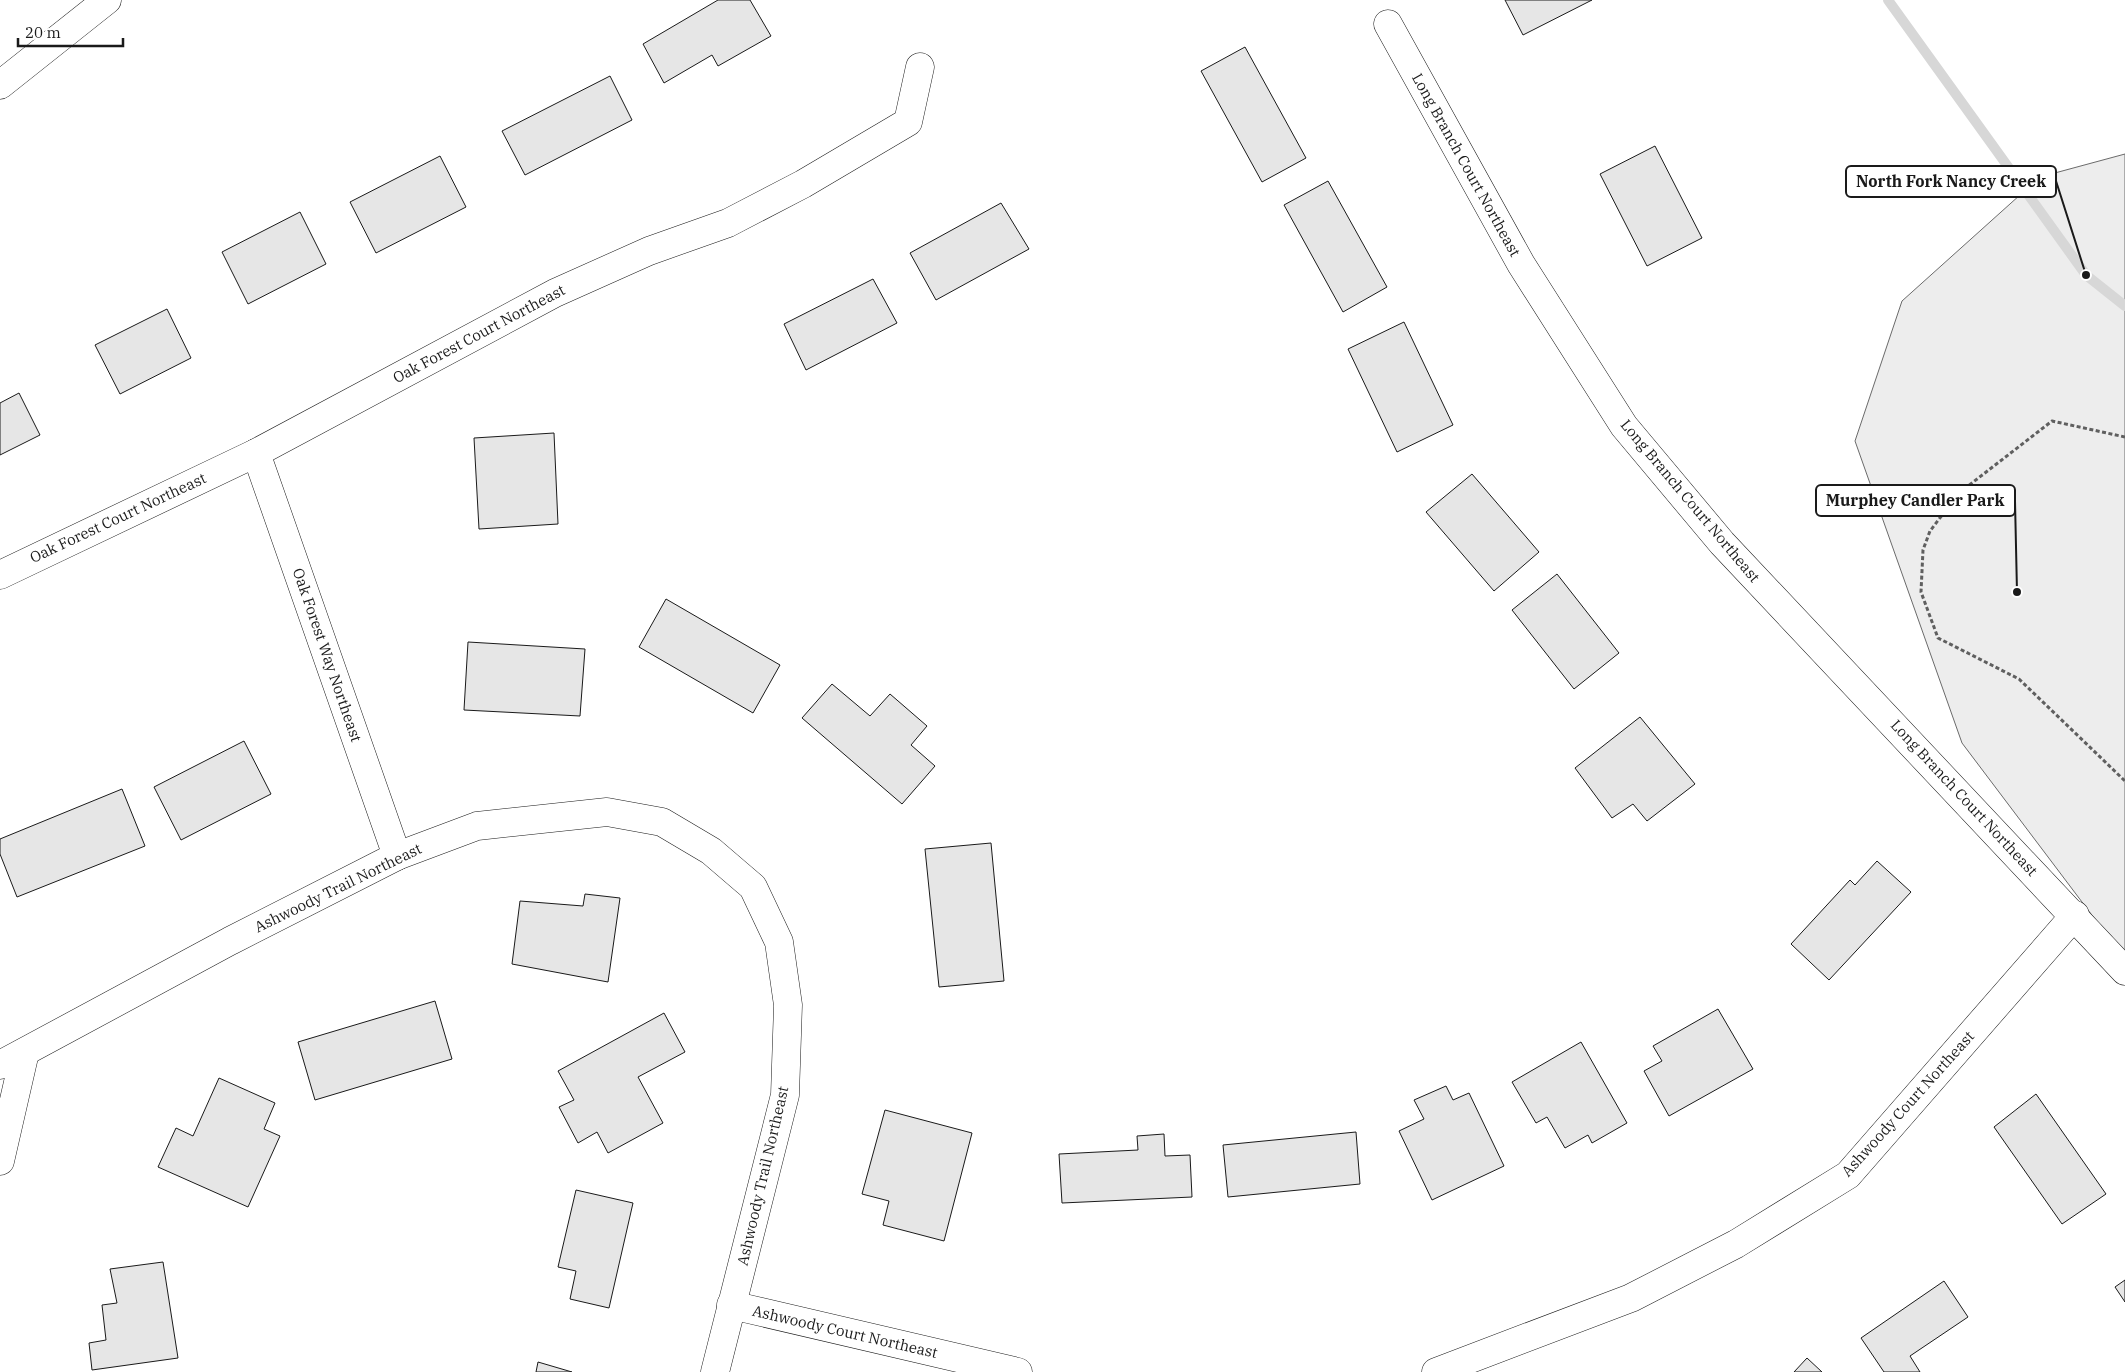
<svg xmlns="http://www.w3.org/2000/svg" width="2125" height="1372" font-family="'IBM Plex Serif',serif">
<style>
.built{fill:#ededed;stroke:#6a6a6a}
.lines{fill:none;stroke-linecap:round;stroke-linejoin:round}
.stream{stroke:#d7d7d7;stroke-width:10}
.building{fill:#e6e6e6;stroke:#1a1a1a}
.minor-casing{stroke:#1a1a1a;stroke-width:29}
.motorway-casing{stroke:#1a1a1a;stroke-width:29}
.path{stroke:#5f5f5f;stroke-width:3;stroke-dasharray:4 2.5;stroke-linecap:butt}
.minor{stroke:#fff;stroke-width:28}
.motorway{stroke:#fff;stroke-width:28}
.labels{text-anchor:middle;stroke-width:4;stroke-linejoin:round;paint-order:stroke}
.street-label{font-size:15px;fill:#1a1a1a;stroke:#fff}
.leader{fill:none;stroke:#1a1a1a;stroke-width:2}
.callout-dot{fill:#1a1a1a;stroke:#fff;stroke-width:2}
.callout{fill:#fff;stroke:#1a1a1a;stroke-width:2}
.callout-label{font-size:16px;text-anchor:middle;font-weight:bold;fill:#1a1a1a}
</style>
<rect width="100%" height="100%" fill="#fff"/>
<path class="built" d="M2125,154V959L1962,743L1855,441L1902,301L2040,177Z"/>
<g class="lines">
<path class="stream" d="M1888,0L2086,275L2125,306"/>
</g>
<g class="building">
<path d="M718,0H750L771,36L718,66L712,55L664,83L643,44Z"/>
<path d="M1505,0H1592L1523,35Z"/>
<path d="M1245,47L1306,158L1262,182L1201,71Z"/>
<path d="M610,76L632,120L525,175L502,131Z"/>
<path d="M1655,146L1702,238L1647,266L1600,174Z"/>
<path d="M440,156L466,207L376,253L350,202Z"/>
<path d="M1328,181L1387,287L1343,312L1284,205Z"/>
<path d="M1001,203L1029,249L936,300L910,253Z"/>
<path d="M300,212L326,264L248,304L222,252Z"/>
<path d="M873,279L897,323L806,370L784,324Z"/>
<path d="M167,309L191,358L120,394L95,345Z"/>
<path d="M1404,322L1453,425L1397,452L1348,349Z"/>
<path d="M19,393L40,435L0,455V403Z"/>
<path d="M554,433L558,524L479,529L474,438Z"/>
<path d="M1472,474L1539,552L1494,591L1426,512Z"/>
<path d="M1557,574L1619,653L1574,689L1512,610Z"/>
<path d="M666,599L780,665L753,713L639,647Z"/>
<path d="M468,642L585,649L580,716L464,710Z"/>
<path d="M832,684L870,716L890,694L927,726L911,745L935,766L902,804L802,718Z"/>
<path d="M1640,717L1695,784L1647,821L1633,804L1612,818L1575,768Z"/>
<path d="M244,741L271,794L181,840L154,787Z"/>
<path d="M122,789L145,846L17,897L0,854V839Z"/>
<path d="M991,843L1004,981L939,987L925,849Z"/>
<path d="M1877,861L1911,892L1829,980L1791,944L1850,880L1855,885Z"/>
<path d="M585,894L620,898L608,982L512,964L520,901L583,906Z"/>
<path d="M435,1001L452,1059L315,1100L298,1042Z"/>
<path d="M1718,1009L1753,1069L1669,1116L1644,1071L1662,1061L1653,1046Z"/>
<path d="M664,1013L685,1052L638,1077L663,1123L608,1153L597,1132L578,1143L559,1107L574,1100L558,1071Z"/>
<path d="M1581,1042L1627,1123L1592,1143L1588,1135L1565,1148L1547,1117L1536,1123L1512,1082Z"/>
<path d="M219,1078L275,1103L264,1129L280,1136L248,1207L158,1167L176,1128L193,1136Z"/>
<path d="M1446,1086L1453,1100L1469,1093L1504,1166L1432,1200L1399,1131L1424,1119L1414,1100Z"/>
<path d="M2036,1094L2106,1194L2062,1224L1994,1127Z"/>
<path d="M885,1110L972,1133L944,1241L883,1225L889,1201L862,1194Z"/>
<path d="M1356,1132L1360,1184L1228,1197L1223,1145Z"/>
<path d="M1164,1134L1165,1156L1190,1155L1192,1197L1062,1203L1059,1154L1138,1150L1137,1136Z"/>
<path d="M576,1190L633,1203L609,1308L570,1299L576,1271L558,1267Z"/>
<path d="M163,1262L178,1358L92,1370L89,1343L106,1340L102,1305L117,1303L110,1269Z"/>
<path d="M2125,1280V1302L2115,1287Z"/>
<path d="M1944,1281L1968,1317L1910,1356L1920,1372H1884L1861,1338Z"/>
<path d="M1807,1358L1822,1372H1794Z"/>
<path d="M538,1362L572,1372H536Z"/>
</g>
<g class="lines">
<g class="minor-casing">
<g id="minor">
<path d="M1388,24L1521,264L1624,426L1722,543L2125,971"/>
<path d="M256,453L397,856"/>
<path d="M0,575L256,453L555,293L649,251L728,223L803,184L908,122L920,67"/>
<path d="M0,1065L230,941L397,856L477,826L607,812L662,822L711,851L753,887L779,942L788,1005L785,1095L715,1372"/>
<path d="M0,1161L25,1052"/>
<path d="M731,1305L1018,1372"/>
<path d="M1436,1372L1631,1298L1736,1244L1848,1175L2075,915"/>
</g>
</g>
<g class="motorway-casing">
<path id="motorway" d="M0,85L107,0"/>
</g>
<path class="path" d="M2125,437L2052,421L1959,493L1930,531L1923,550L1921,592L1938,638L2019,679L2125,781"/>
<use href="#minor" class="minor"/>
<use href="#motorway" class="motorway"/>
</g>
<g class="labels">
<g class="street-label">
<text transform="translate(1466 165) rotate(61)" y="5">Long Branch Court Northeast</text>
<text transform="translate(479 334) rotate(-28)" y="5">Oak Forest Court Northeast</text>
<text transform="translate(1690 501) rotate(50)" y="5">Long Branch Court Northeast</text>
<text transform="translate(118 518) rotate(-25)" y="5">Oak Forest Court Northeast</text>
<text transform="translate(327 655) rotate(71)" y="5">Oak Forest Way Northeast</text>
<text transform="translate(1964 798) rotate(47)" y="5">Long Branch Court Northeast</text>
<text transform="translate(338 888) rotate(-26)" y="5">Ashwoody Trail Northeast</text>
<text transform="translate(1908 1104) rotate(-48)" y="5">Ashwoody Court Northeast</text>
<text transform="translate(763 1176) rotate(-77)" y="5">Ashwoody Trail Northeast</text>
<text transform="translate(845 1332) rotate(13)" y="5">Ashwoody Court Northeast</text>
</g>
</g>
<path class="leader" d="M2086 275L2056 181M2017 592L2015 501"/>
<g class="callout-dot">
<circle cx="2086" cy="275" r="5"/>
<circle cx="2017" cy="592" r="5"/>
</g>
<g class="callout">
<rect x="1846" y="166" width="210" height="31" rx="5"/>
<rect x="1816" y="485" width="199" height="31" rx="5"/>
</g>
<g class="callout-label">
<text x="1951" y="187">North Fork Nancy Creek</text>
<text x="1915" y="506">Murphey Candler Park</text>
</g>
<path d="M18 38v8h105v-8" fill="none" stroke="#1a1a1a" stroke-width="2.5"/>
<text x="25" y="38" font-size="15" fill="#1a1a1a" stroke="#ffffff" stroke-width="4" paint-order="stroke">20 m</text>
</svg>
